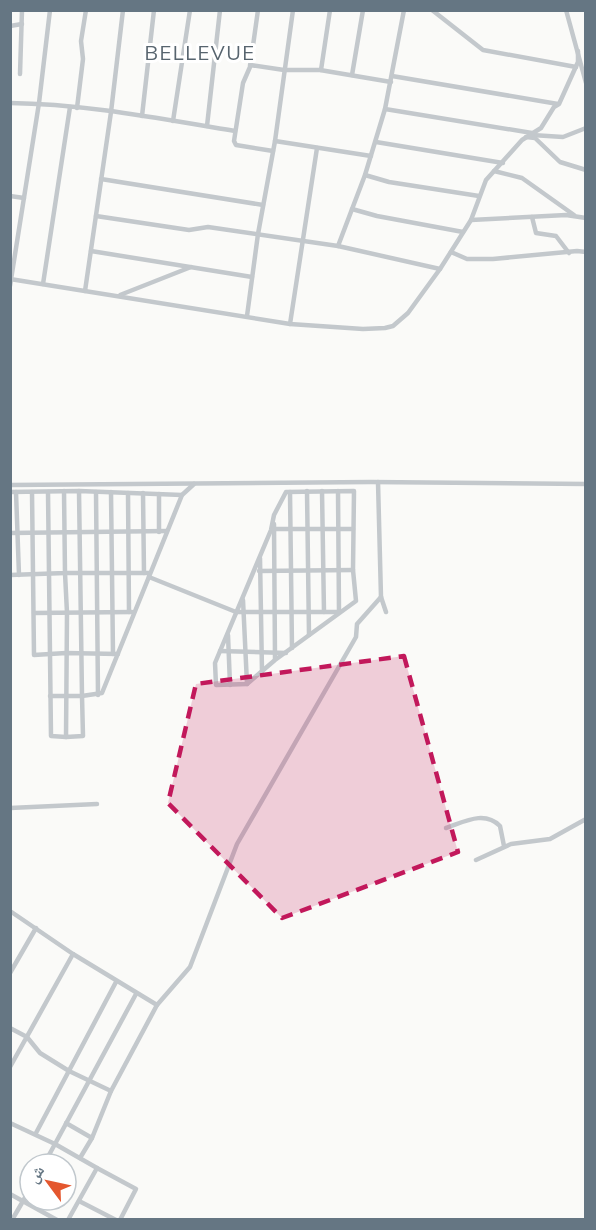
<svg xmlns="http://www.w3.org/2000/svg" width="596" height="1230" font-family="Mulish,'Noto Naskh Arabic',sans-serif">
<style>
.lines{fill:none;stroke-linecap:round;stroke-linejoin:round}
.minor{stroke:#c3c8cc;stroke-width:4.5}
.marked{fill:#c2185b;fill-opacity:0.2;stroke:#c2185b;stroke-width:4.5;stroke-dasharray:12 8;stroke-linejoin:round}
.labels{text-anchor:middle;stroke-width:6;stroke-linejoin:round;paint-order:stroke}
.quarter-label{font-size:20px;letter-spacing:1.5px;fill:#57646e;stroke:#fff}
</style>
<rect width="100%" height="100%" fill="#fafaf8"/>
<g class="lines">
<g class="minor">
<path d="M258,10L250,67L243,83L234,141L236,145L273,151"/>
<path d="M432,10L483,50L576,67"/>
<path d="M566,10L586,83"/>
<path d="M10,26L22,24"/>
<path d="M250,65L284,70H320L391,82"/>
<path d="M321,70L330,10"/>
<path d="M20,74L22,10"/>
<path d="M352,75L363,10"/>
<path d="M392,76L558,104"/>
<path d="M10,103C86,104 161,119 235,131"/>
<path d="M77,108L83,59L81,41L86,10"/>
<path d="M385,109L532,133"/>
<path d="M142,116L154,10"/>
<path d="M173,121L190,10"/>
<path d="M207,126L220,10"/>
<path d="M532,135L563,137L586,128"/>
<path d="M526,137L535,138L560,162L586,170"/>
<path d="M275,141L371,156"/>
<path d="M376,142L503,163"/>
<path d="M494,171L522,178L574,215"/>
<path d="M365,175L389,182L479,196"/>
<path d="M101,179L263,205"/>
<path d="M10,196L24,198"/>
<path d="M352,209L377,216L463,232"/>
<path d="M96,216L189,230L208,227L338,246L440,269"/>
<path d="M532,217L536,233L556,236L569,253"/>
<path d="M471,220L566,215L586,218"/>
<path d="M338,246L365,175L385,109L404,10"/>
<path d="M91,251L252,277"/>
<path d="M451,252L467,259H493L577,251L586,252"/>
<path d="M10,279L290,324L363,329L385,328L393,326L408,313L440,269L471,220L486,180L522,140L541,128L554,107L559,104L578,62V51"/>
<path d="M43,284L70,107"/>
<path d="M10,286L39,103L50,10"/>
<path d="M85,291L111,112L123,10"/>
<path d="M120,295L191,267"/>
<path d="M247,316L258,234L275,141L293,10"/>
<path d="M290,324L317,148"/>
<path d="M378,482L381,597L386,612"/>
<path d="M10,485L371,482L586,484"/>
<path d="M307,491L309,635"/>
<path d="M322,491L324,612"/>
<path d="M354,491L353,570L356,601L275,660L247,684L216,685L215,663L271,530L274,515L286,492Z"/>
<path d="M10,492L79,491L182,495"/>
<path d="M16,492L19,575"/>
<path d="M32,492L34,655L66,653L118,654"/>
<path d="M48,492L51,736L66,737"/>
<path d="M96,492L98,695"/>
<path d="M111,492L113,654"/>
<path d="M290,492L292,648"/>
<path d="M128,493L129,612"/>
<path d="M143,493L144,573"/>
<path d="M274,524L275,659"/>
<path d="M273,529H353"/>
<path d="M159,532V494"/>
<path d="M10,533L167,531"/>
<path d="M260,558L262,672"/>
<path d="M259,571L353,570"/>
<path d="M150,573H65L67,613L66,737L83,736L82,696L102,693L182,495L194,484"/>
<path d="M10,575L65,573L64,491"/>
<path d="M149,577L236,612H339L338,491"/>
<path d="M243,600L247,684"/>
<path d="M34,613L132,612"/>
<path d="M228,635L230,685"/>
<path d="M220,651L286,653"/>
<path d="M50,696H82L79,491"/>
<path d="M10,808L97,804"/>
<path d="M446,828C464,822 484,810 500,826L504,846"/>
<path d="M476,860L511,844L550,839L586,819"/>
<path d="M10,911L73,954L157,1005L111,1091L92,1138L80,1158"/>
<path d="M10,973L36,928"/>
<path d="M157,1005L190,967L237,844L356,637L357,624L381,597"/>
<path d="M10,1028L27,1037L40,1053L69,1071L111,1091"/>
<path d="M10,1067L73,954"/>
<path d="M10,1123L55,1144L136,994"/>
<path d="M66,1123L92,1138"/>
<path d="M36,1133L116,982"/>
<path d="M44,1164L55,1144L97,1168L68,1220"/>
<path d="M97,1168L136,1189L120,1220"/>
<path d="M10,1194L57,1220"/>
<path d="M79,1201L116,1220"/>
<path d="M12,1220L30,1189"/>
</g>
</g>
<path class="marked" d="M404,656L458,852L282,918L168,803L196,684Z"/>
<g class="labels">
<g class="quarter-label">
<text x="200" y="60">BELLEVUE</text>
</g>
</g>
<rect width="596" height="1230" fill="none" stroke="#657683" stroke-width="24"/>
<g transform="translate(48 1182) rotate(303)"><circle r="28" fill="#ffffff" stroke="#c1c8cd" stroke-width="1.5"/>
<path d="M0-4.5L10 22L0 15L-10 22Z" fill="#e4572e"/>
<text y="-9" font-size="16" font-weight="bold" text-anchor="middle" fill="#657683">ش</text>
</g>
</svg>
